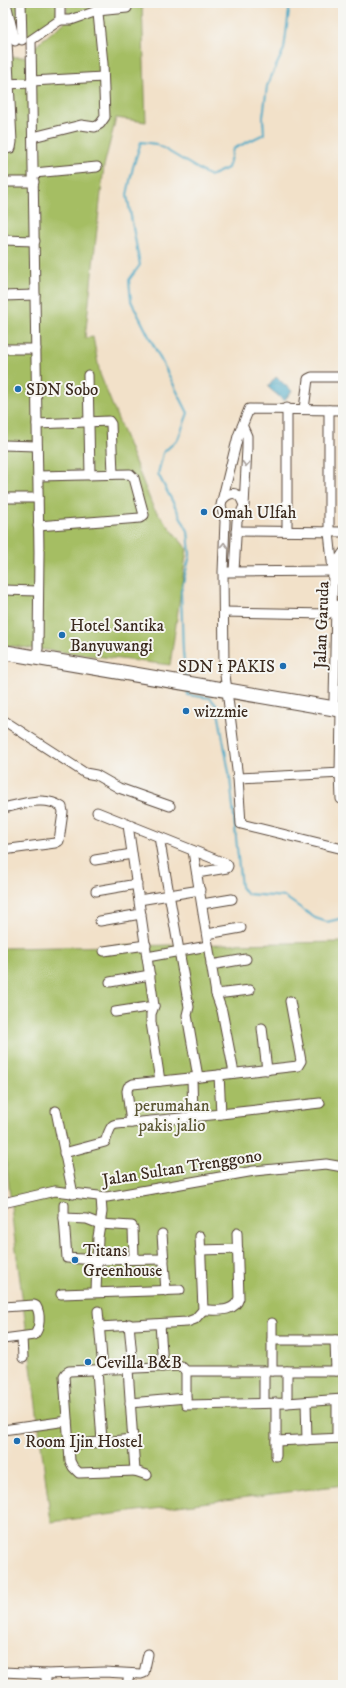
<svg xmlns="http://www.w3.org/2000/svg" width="346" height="1688" font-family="'IM FELL DW Pica',serif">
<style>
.green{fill:#a5be64;stroke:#707441}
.water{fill:url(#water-waves);stroke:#406972}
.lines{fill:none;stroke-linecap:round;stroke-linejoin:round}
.stream{stroke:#46a8c6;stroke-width:2}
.minor-casing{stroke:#564538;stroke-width:11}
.highway-casing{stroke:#564538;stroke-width:16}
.minor{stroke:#fff;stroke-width:9}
.highway{stroke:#fff;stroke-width:14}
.oneway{stroke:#a79f9a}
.poi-dot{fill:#1f6fb2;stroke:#f6f6f2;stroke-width:1.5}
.labels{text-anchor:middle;stroke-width:4;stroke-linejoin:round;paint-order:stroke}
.poi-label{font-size:17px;fill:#3b2a1e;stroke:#f6f6f2;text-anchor:start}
.street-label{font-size:17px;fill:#3b2a1e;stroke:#f6f6f2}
.park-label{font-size:17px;fill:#5b5633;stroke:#f6f6f2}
</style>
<defs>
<pattern id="water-waves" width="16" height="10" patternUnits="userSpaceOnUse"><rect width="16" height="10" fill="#46a8c6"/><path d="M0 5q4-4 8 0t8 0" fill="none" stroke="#3c89a0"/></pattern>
</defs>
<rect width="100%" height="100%" fill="#f6f6f2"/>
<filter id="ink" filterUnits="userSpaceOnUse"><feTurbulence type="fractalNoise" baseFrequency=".025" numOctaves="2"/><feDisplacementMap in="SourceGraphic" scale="8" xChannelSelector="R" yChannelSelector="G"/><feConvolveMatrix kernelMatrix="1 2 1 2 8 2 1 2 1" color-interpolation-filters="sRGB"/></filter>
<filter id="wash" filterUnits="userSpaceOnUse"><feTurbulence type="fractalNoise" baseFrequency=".012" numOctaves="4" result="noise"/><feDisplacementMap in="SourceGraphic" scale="16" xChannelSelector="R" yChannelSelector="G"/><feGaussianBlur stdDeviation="0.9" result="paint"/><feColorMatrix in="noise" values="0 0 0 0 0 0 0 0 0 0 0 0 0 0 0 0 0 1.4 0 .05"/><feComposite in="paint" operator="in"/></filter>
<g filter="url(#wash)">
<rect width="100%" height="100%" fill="#f2e1c9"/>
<g class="green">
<path d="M3,3H58L56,23L31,40L3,41Z"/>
<path d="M67,3H142L146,122L116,118L104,166L85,338L93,337L100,374L153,507L187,549L170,665L3,645V57H25L41,41L66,21Z"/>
<path d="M343,942V1485L51,1522L13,1226L3,1127V948Z"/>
</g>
<path class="water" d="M276,377L292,391L284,401L268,387Z"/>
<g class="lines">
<g class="stream">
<path d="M186,678L183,652L181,591L190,555L188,531L158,474L163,453L178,439L188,413L131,301L129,280L140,265L127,195L133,167L141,142L156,144L210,176L228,168L233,149L264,134L263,117L267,86L284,49L290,3"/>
<path d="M187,688L188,695L210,698L217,706L230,778L241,887L247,894L285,897L315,918L327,922L343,918"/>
</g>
</g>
</g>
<g filter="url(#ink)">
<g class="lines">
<g class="minor-casing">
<g id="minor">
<path d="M6,3L15,41"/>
<path d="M21,3L22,40"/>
<path d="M60,20H71L97,11L127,8"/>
<path d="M3,21L7,41L12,142L11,148L3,150"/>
<path d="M32,81L103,77"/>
<path d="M3,84L32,83"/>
<path d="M33,137L81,125L95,127L100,124L105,117L103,64L97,3"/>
<path d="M34,173L97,167"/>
<path d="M3,182H34"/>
<path d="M3,240L35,241"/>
<path d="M3,296L35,295"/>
<path d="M3,349H36"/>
<path d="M88,375L90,475"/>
<path d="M304,409L308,379L312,377H343"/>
<path d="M343,410L249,409L238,436L221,505L225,521L223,572L224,667L238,778L241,824L343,849"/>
<path d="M37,424L109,421L111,424L113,474"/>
<path d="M3,445L37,446"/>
<path d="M38,476L130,474L134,478L144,515L140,518L38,526"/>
<path d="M3,498H38"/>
<path d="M224,498C232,491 239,492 243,503"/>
<path d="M236,531L343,532"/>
<path d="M287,531V408"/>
<path d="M234,571L237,521L244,506L247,448V436L243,427"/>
<path d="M228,572L333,571"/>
<path d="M338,580L339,559L343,553"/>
<path d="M3,590L38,591"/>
<path d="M224,612L327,614L331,612L332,608L333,571L329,532V410"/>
<path d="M38,649L39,552L31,40L60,20V3"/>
<path d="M334,700L336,605"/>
<path d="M3,720L85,773L96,775L119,788L170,806"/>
<path d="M238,778L343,773"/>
<path d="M341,799L340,773L341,710"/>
<path d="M3,808C23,804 44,795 62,807L63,812L59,841L55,843L3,850"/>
<path d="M97,812L227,864L228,866L227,868L197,873"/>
<path d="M128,825L154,1006L151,1014V1022L160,1081"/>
<path d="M159,837L189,1007L187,1015L198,1077"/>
<path d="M193,851L216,994L222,1011L234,1073"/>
<path d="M95,860L132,854"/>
<path d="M96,891L137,884"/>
<path d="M139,900L200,890"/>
<path d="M202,904L232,899"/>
<path d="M100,921L141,914"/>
<path d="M207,934L241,928"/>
<path d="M104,951L146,945"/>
<path d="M147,957L208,946"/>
<path d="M211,965L246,959"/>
<path d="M110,982L150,975"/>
<path d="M216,994L250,990"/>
<path d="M115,1012L154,1006"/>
<path d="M262,1028L267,1070"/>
<path d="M192,1078L193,1117"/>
<path d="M56,1111L73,1194"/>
<path d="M221,1114L320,1103"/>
<path d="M131,1123L127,1091L128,1087L133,1084L219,1075"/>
<path d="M64,1153L105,1142C113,1121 109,1125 131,1123L221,1114L219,1075L298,1066L301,1061L290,1001"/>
<path d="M3,1203L55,1191L107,1197L254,1171L326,1164L343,1167"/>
<path d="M64,1205V1218L67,1258L97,1260L164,1259"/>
<path d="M64,1218L87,1219L100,1224L132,1226L133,1228L134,1258"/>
<path d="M162,1234L166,1291"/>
<path d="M200,1250L238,1249"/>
<path d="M96,1292L98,1237L102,1212L101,1197"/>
<path d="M61,1294L180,1290"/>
<path d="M3,1307L34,1305L36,1306C41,1314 40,1329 34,1335L3,1339"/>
<path d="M203,1310C216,1310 235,1313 239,1298L237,1233"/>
<path d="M98,1311L103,1370"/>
<path d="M272,1323V1371"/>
<path d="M129,1324L133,1368"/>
<path d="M160,1324L163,1367"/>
<path d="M99,1327L187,1322L195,1319L203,1310L200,1236"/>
<path d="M22,1337L23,1358"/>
<path d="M272,1340H343"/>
<path d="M335,1340L336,1371"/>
<path d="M128,1369L135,1471L79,1473L73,1467L70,1461L64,1376L66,1373L69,1371L181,1366L186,1371H343"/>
<path d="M97,1370L102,1441"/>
<path d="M186,1371V1405L287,1403L343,1399"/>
<path d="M337,1400V1438"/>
<path d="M306,1402L307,1440"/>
<path d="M130,1403L186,1398"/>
<path d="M264,1403V1371"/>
<path d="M287,1403V1371"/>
<path d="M3,1430L67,1421"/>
<path d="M276,1441L343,1438"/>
<path d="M69,1445L133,1439"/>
<path d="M276,1456V1403"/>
<path d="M135,1471L147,1475"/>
<path d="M3,1672L46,1674L104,1672L141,1674L144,1673L148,1654"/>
<path d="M46,1685V1674"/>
<path d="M127,1685L129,1674"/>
</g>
</g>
<g class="highway-casing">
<path id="highway" d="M3,652L343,710"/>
</g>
<use href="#minor" class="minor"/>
<use href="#highway" class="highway"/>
</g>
<defs><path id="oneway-chevron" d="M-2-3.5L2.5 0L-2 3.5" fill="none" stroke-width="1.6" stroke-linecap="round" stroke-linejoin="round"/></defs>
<g class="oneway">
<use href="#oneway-chevron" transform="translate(246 464) rotate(94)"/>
<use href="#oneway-chevron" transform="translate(224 545) rotate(-88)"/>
</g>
</g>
<g class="poi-dot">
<circle cx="18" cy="389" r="4"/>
<circle cx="204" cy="512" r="4"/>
<circle cx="62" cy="635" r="4"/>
<circle cx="283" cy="666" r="4"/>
<circle cx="186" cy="711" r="4"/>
<circle cx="75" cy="1260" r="4"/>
<circle cx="88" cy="1362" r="4"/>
<circle cx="17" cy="1441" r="4"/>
</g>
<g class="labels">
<g class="poi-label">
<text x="26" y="395">SDN Sobo</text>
<text x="212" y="518">Omah Ulfah</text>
<text x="70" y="631">Hotel Santika<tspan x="70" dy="20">Banyuwangi</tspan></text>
<text x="275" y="672" text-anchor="end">SDN 1 PAKIS</text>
<text x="194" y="717">wizzmie</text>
<text x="83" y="1256">Titans<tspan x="83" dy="20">Greenhouse</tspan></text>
<text x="96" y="1368">Cevilla B&amp;B</text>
<text x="25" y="1447">Room Ijin Hostel</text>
</g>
<g class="street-label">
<text transform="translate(321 625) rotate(-88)" y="6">Jalan Garuda</text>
<text transform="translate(182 1167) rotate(-9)" y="6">Jalan Sultan Trenggono</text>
</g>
<g class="park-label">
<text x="172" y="1111">perumahan<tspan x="172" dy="20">pakis jalio</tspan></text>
</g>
</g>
<rect width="346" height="1688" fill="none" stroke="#f6f6f2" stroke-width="16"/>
</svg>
